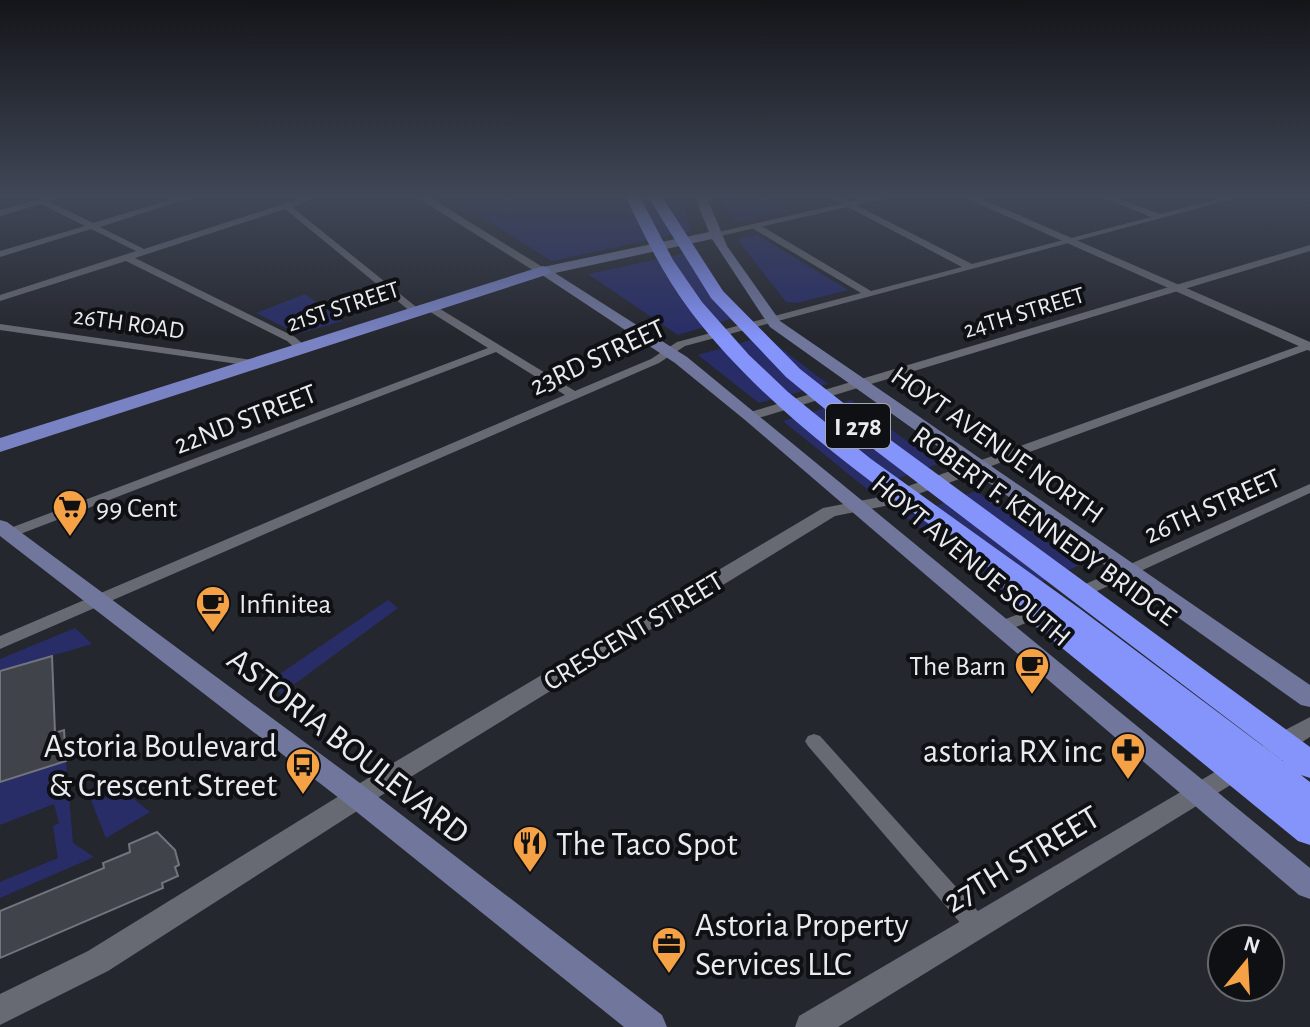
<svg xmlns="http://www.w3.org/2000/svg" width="1310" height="1027" font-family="'Alegreya Sans',sans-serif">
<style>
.green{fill:#282d68}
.building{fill:#41434b;stroke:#73757e;stroke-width:2}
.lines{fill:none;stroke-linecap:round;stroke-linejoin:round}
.minor{fill:#686a73;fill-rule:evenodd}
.tertiary{fill:#686a73;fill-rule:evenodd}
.secondary{fill:#71779c;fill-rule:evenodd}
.primary{fill:#7983c4;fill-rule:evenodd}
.motorway{fill:#8594fa;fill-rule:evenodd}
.labels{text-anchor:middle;stroke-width:8;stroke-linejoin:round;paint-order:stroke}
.far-street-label{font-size:24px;fill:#eaebf1;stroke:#0f1013}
.shield{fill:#0f1013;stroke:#a8a9ae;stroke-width:2}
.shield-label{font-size:26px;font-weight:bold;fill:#eaebf1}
.street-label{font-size:28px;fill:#eaebf1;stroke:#0f1013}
.poi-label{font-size:28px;fill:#eaebf1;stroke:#0f1013;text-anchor:start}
.near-poi-label{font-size:34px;fill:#eaebf1;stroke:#0f1013;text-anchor:end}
.near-street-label{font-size:34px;fill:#eaebf1;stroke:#0f1013}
</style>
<rect width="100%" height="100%" fill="#25272e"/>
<g class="green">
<path d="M445,195H681L692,231L552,261Z"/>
<path d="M722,195H763L789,211L734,222Z"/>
<path d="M758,235L848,290L797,303L786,302L737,239Z"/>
<path d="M696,251L737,317L678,335L588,274Z"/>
<path d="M305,294L342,321L298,334L256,313Z"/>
<path d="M765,336L828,384L759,403L698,355Z"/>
<path d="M851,400L938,464L867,489L783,421Z"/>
<path d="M976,491L1080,565L1006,597L906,517Z"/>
<path d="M388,600L398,608L281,694L268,682Z"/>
<path d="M75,628L92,644L0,671V659Z"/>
<path d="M66,761L73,843L94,857L0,898V882L58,858L53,826L59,823L54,804L0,825V782Z"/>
<path d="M115,784L150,812L106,838L89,795L97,792L100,800L117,792Z"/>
</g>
<g class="building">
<path d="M52,656L55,733L64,730L66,761L0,782V671Z"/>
<path d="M157,832L175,850L179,865L175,867L178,876L162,883L163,888L0,958V911L104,868L103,863L130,852L129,844Z"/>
</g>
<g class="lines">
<g class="minor">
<path d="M54,195H68L50,202L93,223L186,195H199L100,227L144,249L311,195H324L292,207L420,310L415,313L411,312L285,209L135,258L295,337L304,345V349H296L287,341L126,261L0,301V295L136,251L91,229L0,257V251L85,226L41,204L0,216V210Z"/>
<path d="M825,195H836L972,264L1151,217L1097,195H1109L1160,214L1233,195H1247L685,346L659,363L0,649V636L565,395L496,352L15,536H5L3,533L5,530L488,348L424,308V304H432L575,391L651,359L677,342L861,293L752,228V224H758L871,291L962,267Z"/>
<path d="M1310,245V251L755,419L751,420L745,416L747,413Z"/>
<path d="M0,324L252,360L258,363L252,366L0,330Z"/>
<path d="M1310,342V349L983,469L978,470L971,466L973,463Z"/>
<path d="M1310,484V493L1082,598H1072L1069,594L1072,590Z"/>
<path d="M1044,604L1050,605L1052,609L1050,613L1004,632L998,630L996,626L998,622Z"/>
<path d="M814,734L820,736L985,919L988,926L985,933L977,936L969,933L808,746L805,741L808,736Z"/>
</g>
<g class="tertiary">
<path d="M413,195H426L549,271L539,274Z"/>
<path d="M880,195H900L716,237L710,234Z"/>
<path d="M959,195H973L1310,342V351Z"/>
<path d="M978,461L986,466L984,470L885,506L835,516L396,786L108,971L0,1025V994L88,951L378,772L823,508L875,498Z"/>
<path d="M1310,717V737C1296,745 1282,759 1266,754L1262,747L1266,740Z"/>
<path d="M1242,756L1250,759L1254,766L1250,773L838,1027H795L799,1016Z"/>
</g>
<g class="secondary">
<path d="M694,195H706L727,246L780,321L1310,685V707L1301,705L770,327L712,239L555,273L687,357L1310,868V899L1299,895L745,420L675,363L536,271L543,267L709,232Z"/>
<path d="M0,520L7,522L368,789L662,1015L667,1027H624L348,805L0,536Z"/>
</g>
<path class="primary" d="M543,266L549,268L551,271L549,274L0,452V438Z"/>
<path class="motorway" d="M625,195H639L673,260L702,302L749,355L788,392L871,459L1079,608L1283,761L876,451L786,377L711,298L647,195H661L723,291L800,369L892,441L1310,747V778L1301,775L1310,782V845L1298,841L1029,621L1003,587L1007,581C897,499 775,422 691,312C664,276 644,236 625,195Z"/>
</g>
<linearGradient id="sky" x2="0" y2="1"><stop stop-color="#141519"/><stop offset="0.58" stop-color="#404757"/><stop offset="1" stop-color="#404757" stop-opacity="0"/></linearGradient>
<rect width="1310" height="339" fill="url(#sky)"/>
<defs>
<g id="supermarket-pin" transform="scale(1.8)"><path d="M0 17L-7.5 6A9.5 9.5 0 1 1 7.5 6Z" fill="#f5a246" stroke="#0f1013"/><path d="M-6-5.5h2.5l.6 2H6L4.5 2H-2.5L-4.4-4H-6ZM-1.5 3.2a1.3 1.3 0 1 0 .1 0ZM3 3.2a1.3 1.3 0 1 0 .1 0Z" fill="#111"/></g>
<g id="cafe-pin" transform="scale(1.8)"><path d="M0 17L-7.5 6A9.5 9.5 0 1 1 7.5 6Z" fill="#f5a246" stroke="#0f1013"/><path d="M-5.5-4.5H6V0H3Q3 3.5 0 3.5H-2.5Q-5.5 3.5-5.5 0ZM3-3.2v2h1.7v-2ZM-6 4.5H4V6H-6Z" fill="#111"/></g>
<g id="pharmacy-pin" transform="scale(1.8)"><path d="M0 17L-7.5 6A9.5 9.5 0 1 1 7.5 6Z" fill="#f5a246" stroke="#0f1013"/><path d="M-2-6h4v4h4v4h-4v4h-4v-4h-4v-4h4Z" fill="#111"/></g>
<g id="bus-pin" transform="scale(1.8)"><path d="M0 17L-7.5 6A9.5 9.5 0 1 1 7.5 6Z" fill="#f5a246" stroke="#0f1013"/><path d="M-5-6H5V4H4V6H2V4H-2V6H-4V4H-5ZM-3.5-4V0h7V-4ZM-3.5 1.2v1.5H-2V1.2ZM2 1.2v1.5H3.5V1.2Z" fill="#111"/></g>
<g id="restaurant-pin" transform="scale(1.8)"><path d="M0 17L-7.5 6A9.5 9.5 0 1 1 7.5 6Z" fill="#f5a246" stroke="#0f1013"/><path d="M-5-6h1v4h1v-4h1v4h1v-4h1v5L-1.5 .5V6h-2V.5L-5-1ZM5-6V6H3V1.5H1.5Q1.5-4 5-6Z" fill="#111"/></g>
<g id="office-pin" transform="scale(1.8)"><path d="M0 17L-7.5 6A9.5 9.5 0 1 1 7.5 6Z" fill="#f5a246" stroke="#0f1013"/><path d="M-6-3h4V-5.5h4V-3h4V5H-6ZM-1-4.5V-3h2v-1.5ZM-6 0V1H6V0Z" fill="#111"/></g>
</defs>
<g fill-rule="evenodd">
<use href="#supermarket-pin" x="70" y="507"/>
<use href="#cafe-pin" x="213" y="603"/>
<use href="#cafe-pin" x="1032" y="665"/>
<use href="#pharmacy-pin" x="1128" y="750"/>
<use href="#bus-pin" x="303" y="765"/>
<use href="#restaurant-pin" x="530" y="843"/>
<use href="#office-pin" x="669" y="944"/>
</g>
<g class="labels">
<g class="far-street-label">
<text transform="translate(343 306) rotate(-18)" y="8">21ST STREET</text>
<text transform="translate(1024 312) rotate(-17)" y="8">24TH STREET</text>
<text transform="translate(129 323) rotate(8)" y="8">26TH ROAD</text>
</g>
<rect class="shield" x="826" y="404" width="64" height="44" rx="6"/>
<g class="shield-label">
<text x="858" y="435">I 278</text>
</g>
<g class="street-label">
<text transform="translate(597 356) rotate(-25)" y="10">23RD STREET</text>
<text transform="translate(245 418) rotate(-21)" y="10">22ND STREET</text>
<text transform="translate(998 444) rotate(35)" y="10">HOYT AVENUE NORTH</text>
<text transform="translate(1212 505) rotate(-24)" y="10">26TH STREET</text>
<text transform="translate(1045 525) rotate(36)" y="10">ROBERT F. KENNEDY BRIDGE</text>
<text transform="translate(972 560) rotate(40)" y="10">HOYT AVENUE SOUTH</text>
<text transform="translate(633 630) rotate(-31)" y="10">CRESCENT STREET</text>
</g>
<g class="poi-label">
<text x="96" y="517">99 Cent</text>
<text x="239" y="613">Infinitea</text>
<text x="1006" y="675" text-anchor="end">The Barn</text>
</g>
<g class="near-poi-label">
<text x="277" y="757">Astoria Boulevard<tspan x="277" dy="39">&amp; Crescent Street</tspan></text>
<text x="1102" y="762">astoria RX inc</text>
<text x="556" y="855" text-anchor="start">The Taco Spot</text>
<text x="695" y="936" text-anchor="start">Astoria Property<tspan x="695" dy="39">Services LLC</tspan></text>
</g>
<g class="near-street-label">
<text transform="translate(349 745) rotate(38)" y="12">ASTORIA BOULEVARD</text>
<text transform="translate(1021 858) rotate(-31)" y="12">27TH STREET</text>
</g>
</g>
<g transform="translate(1246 963) rotate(18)"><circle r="38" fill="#0f1013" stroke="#67686c" stroke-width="2"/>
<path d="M0-6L14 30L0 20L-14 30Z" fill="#f5a246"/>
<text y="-12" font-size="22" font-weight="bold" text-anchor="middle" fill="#eaebf1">N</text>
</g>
</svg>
